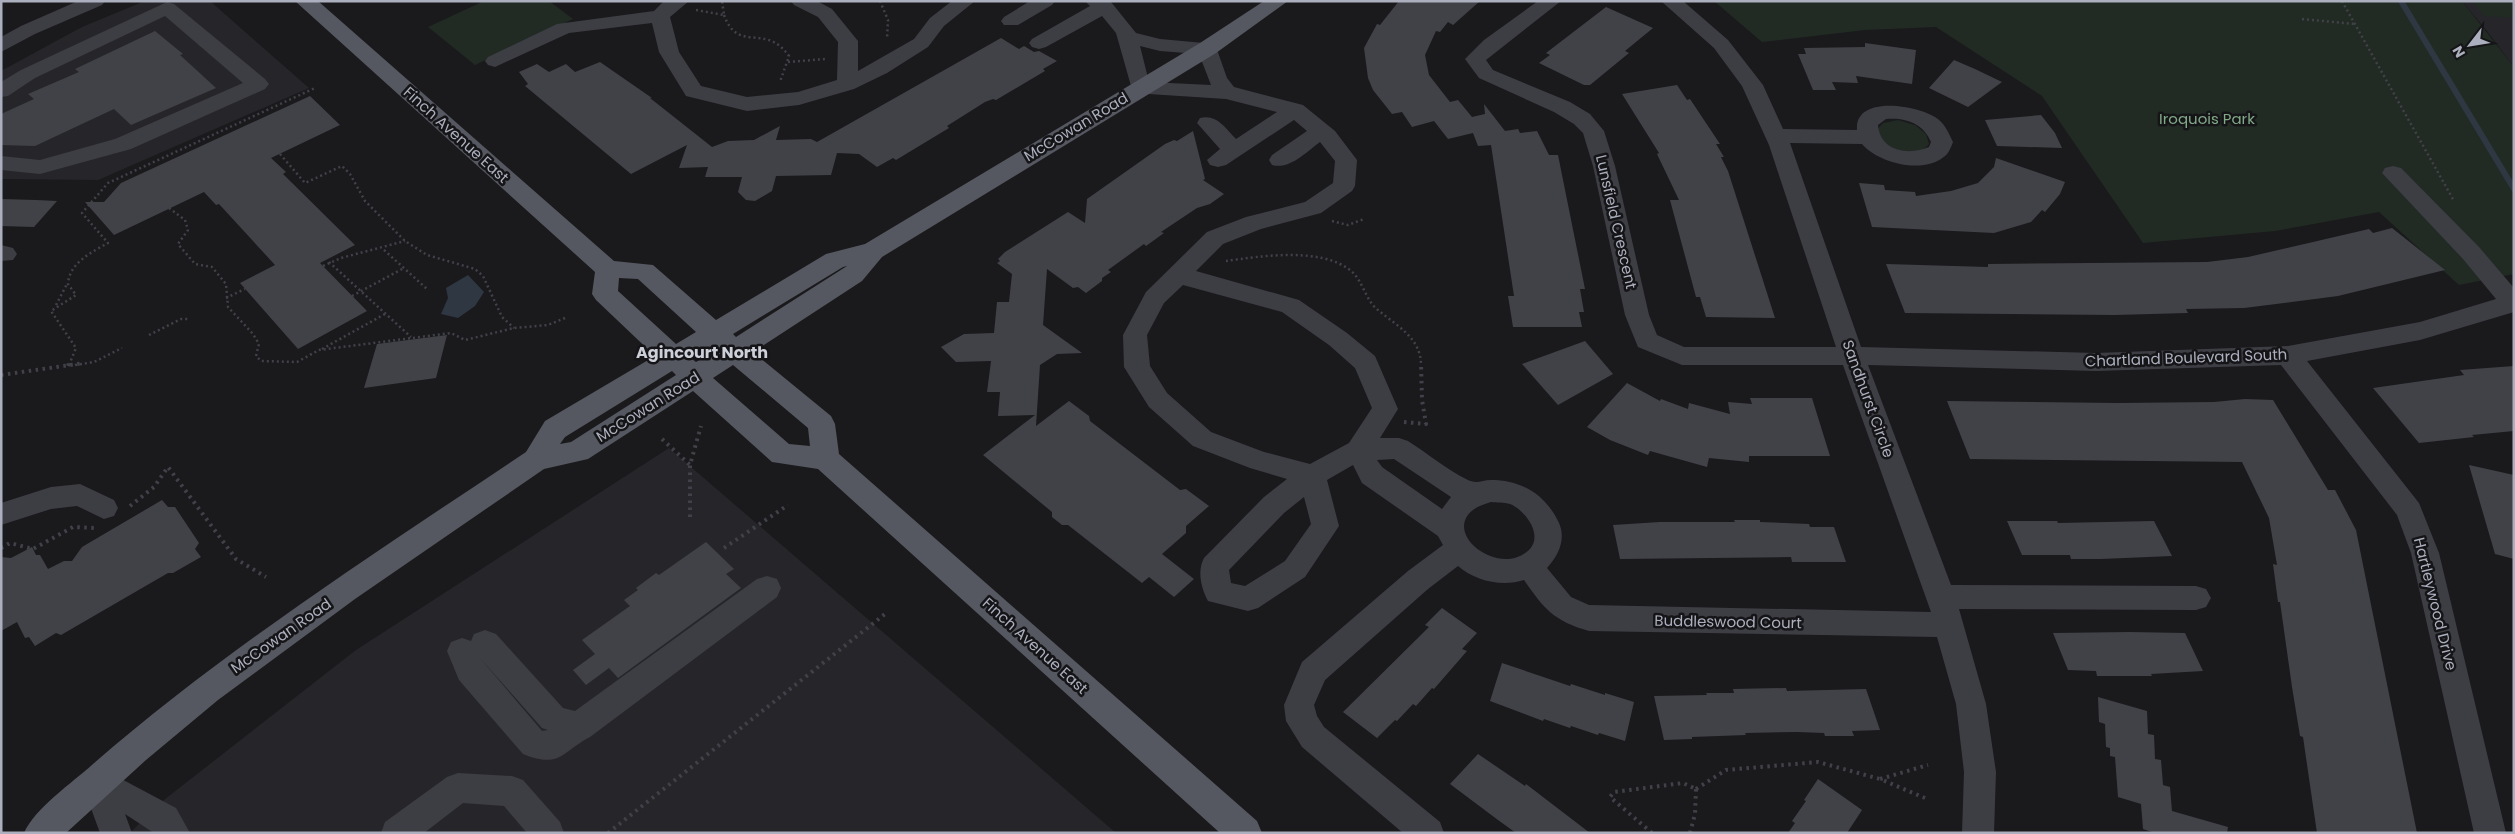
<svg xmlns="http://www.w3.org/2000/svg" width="2515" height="834" font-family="Poppins,sans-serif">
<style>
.built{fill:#26262a}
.green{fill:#212b24}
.water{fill:#2e3742}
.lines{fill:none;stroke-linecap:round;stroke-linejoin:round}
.stream{stroke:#2e3742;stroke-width:6}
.building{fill:#414247}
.path-far1{stroke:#414249;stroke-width:2.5;stroke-dasharray:2 3;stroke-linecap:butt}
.path{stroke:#414249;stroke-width:4;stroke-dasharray:2.5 4.5;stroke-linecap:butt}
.minor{fill:#3d3d44;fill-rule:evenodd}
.major{fill:#565861;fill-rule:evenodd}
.labels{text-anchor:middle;stroke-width:5;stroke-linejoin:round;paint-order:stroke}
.park-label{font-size:15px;fill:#82a988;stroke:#151518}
.street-label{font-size:15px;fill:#acafbd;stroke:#151518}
.neighbourhood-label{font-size:16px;font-weight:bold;fill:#cdcfd9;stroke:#151518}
</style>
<rect width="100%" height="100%" fill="#1a1a1d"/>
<g class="built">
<path d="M145,1H210L309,88L98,180L1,179V71L82,27Z"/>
<path d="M2462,1H2514V67L2487,31Z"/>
<path d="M669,448L1116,833H130L160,803L356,650Z"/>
</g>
<g class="green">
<path d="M484,1H549L573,19L475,65L428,27Z"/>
<path d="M1714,1H2462L2514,67V274L2459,285L2379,212L2275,231L2143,243L2042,96L1936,27L1865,30L1762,42Z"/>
<path d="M2471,1H2514V18L2484,16Z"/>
<path d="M1898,120L1915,125L1926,134L1929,144C1920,156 1900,153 1888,146C1883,143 1880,136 1876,131L1883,123Z"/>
</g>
<path class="water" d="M468,275L484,292L475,306L458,318L441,314L448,298L446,288Z"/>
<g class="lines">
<path class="stream" d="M2401,1L2514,189"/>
</g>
<g class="building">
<path d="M1399,1H1480L1453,25L1448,22L1440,32L1436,31L1425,55L1429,75L1450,102L1458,100L1472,117L1485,114L1484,104L1505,131L1518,129L1520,133L1537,131L1549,155H1558L1585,289H1580L1584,312H1579L1582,327H1513L1508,296H1514L1491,145L1478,146L1473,133L1448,139L1434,121L1412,127L1402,112L1392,114L1373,90L1368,78L1364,48L1377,24L1380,25Z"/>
<path d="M1606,7L1653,28L1625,51L1629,53L1590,85H1584L1539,63L1550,55L1546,53Z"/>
<path d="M155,31L183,54L180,55L216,88L131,125L114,109L35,146L1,145V114L34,99L28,94L79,72L75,69Z"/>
<path d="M1001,38L1019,49L1024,46L1034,52L1039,51L1057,61L1043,69L1045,71L996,100L993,99L985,102L947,126L949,128L896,160L893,158L877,167L859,154L837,153L831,175L776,176L772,191L755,201L746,200L738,192L742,177H705L708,167L679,168L687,145L631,174L525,86L528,84L519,72L537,64L549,72L566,64L575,72L600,62L652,98H650L712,147L728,141L754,140L780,126L776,140L811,139L817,142Z"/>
<path d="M1865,43L1916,50L1912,84L1856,76L1858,83L1832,82L1836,90H1813L1798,54H1806L1804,48L1865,47Z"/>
<path d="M1954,60L1975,69L2002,82L1968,107L1929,88Z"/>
<path d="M1677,85L1687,100L1690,99L1720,144H1716L1724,157H1721L1728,171L1775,318L1706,317L1700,297H1696L1670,200H1679L1657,154L1659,153L1622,94Z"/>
<path d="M310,96L340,125L271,158L286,172L283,174L355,245L320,263L367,311L298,349L240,283L275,265L219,204L216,205L204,192L114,235L85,202H104L121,183Z"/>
<path d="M2041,115L2055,133L2062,148L1997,146L1985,120Z"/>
<path d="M1193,131L1205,179L1203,180L1224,194L1210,204L1197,208L1161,232L1164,233L1146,246L1144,244L1108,270L1111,272L1102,278V281L1086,293L1078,287L1073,288L1047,269L1043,325L1082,353L1057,354L1040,365L1036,426L1069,401L1089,416L1090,421L1180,490L1186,489L1209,506L1186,526V533L1162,554L1194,579L1174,597L1149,577L1142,583L1068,525H1062L1052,517V512L983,455L1035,415L998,416L1000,392H987L991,361L956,362L941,347L964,334L994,333L997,302H1009L1012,274L997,263L1000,261L998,259L1005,252L1068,212L1085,223L1087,199L1165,144L1174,140L1177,141Z"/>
<path d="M1996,158L2065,182L2060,194L2045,212L2042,210L2031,222L1994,233L1872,227L1859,183L1884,185L1885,190L1915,192L1916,196L1951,191L1978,183L1994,167Z"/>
<path d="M1,199L36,200L57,201L34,227L1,226Z"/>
<path d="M2392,228L2445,270L2338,296L2244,308L2186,309L2188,313L2115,315L1905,313L1886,264L1988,267V264L2207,262L2248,257L2369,229L2373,233Z"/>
<path d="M447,335L436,378L364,388L377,344Z"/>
<path d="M1585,341L1613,374L1558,405L1522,364Z"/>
<path d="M2514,366V431L2472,435L2474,437L2419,443L2373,388L2464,375L2460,370Z"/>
<path d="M1627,383L1660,401L1661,399L1688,409L1689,403L1730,414L1728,402L1752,404L1750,398H1812L1830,456H1749V462L1709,458L1707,467L1650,451L1648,455L1610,440L1587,427Z"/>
<path d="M2245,399L2273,400L2328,490H2335L2356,530L2417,833H2317L2303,737L2300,736L2292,687L2280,602H2278L2273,564L2277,565L2269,518L2242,462L1970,459L1947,401L2118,403L2214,402Z"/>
<path d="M2469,465L2514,475V559L2495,554Z"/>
<path d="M162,500L168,507H175L199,543L195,549L201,557L173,573H168L61,635L56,633L35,646L29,637L25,638L17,622L1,631V557L11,558L32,547L36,555H40L48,569L64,561H72L82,547Z"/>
<path d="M1734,520H1760V522L1809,524L1810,527H1834L1846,562H1792L1791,557L1620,559L1613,525L1660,522H1735Z"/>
<path d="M2007,521H2057L2058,523L2154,521L2172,556L2101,559H2071L2070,555H2022Z"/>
<path d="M706,542L734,569L726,574L741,588L618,678L609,668L586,685L573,670L595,654L582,640L630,606L624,600L638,590L636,588L656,573L659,575Z"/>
<path d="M1442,608L1477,633L1462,649L1467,651L1434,689L1432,688L1416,706L1413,704L1397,721L1395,720L1377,738L1343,712L1429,627L1425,625Z"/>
<path d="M2130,632L2185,633L2203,671L2151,674L2152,676H2097L2096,671L2068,670L2053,633Z"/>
<path d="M1502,663L1570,686L1571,684L1605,695V693L1634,702L1625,741L1599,733L1598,735L1571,726L1570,728L1544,719L1543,721L1490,701Z"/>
<path d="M1786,688L1787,691L1866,689L1880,730L1852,731L1854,736H1825L1824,733L1797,732L1745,733L1746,735L1692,737V739L1664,740L1654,696L1707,695L1706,693H1734L1733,689Z"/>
<path d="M2098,697L2147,711L2148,734L2154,735L2155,759L2161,760L2163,785L2170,787L2172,811L2228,827L2227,833H2155L2143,829L2141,804L2118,797L2115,757L2110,756V748L2106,747L2105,724L2099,722Z"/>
<path d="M1478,754L1525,786L1526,784L1590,833H1516L1498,820L1450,784Z"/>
<path d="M1818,779L1862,810L1847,833H1788L1795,823L1792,821L1806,801L1804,800Z"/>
</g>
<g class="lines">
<g class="path-far1">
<path d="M880,1L888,20L887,39"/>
<path d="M2342,1L2454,201"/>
<path d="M696,10L724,15L722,1"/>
<path d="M724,15C738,54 765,22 789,56L780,82"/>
<path d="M2302,19L2354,24"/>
<path d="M788,62L825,59"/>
<path d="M280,154L305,183L342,166L350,174L365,201L405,241L427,255L475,269L483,276L502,317L514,328"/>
<path d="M169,208L185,220L188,230L178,244L195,264L212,267L226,284L228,307L253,334L259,344L256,356L261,361L297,362L319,350L451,333L465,340L514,328L548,325L565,318"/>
<path d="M1332,221L1348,225L1364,219"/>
<path d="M384,250L427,289"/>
<path d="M1226,261C1261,256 1320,247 1350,270C1363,280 1365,300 1378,310C1397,326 1421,338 1421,365"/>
<path d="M329,262L411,337"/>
<path d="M323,266L341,258L405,241"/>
<path d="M352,296L404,268"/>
<path d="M226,298L245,289"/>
<path d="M56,305L67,284"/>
<path d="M149,335L181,319H189"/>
<path d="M322,349L385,314"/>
<path d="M69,365L76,348L51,311L76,295L68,284C69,263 92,252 108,243L82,213L108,183L315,88"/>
<path d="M75,365L94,362L122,348"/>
</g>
<g class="path">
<path d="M68,366L69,363"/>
<path d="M1,375L84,363"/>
<path d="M1404,422L1426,424L1422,400L1421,363"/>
<path d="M662,439L690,465"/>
<path d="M130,506L154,487L168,467L236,559L266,577"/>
<path d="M690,517V465L701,426"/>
<path d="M1,548L10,543L33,549L73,527L95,528"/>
<path d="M724,548L788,505"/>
<path d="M1696,789L1726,770L1818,762L1880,779"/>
<path d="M1925,798L1880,779L1928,765"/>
<path d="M608,833L885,614"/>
<path d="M1652,833L1610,797L1614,792L1683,783L1696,789"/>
<path d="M1690,833L1695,814L1696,789"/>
</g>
<g class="minor">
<path d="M78,1H105L102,5L35,34L1,52V37L21,26Z"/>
<path d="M664,1H689L670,17L679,52L701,86L747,97L798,92L837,80L838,42L818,17L794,5L791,1H817L832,9L858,41V71L914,39L930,18L952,1H975L944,26L928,47L887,73L854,89L799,105L747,111L686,96L659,52L652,23L569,33L495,67L488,65L485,61L488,57L557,24L654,11Z"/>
<path d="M1030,1H1055L1052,5L1018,25H1004L1001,21L1004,17Z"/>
<path d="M1085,1L1111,2L1136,33L1160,39L1215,44L1227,78L1234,87L1303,105L1335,131L1357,160L1355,186L1352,191L1321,213L1261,229L1223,244L1196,271L1299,300L1347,333L1375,356L1398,409L1380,438H1399L1408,441C1427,453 1446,469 1466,479C1477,485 1481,480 1491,480C1522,480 1546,495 1559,523C1566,539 1559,555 1547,568L1571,597L1589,605L1931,612L1843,365H1682L1638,347L1625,315L1593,166L1583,133L1574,124L1554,112L1479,78L1465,59L1484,40L1538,1H1561L1486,60L1493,70L1570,102L1590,114L1604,131L1615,166L1649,315L1657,335L1684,347H1836L1769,145L1742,86L1714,48L1661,1H1683L1728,40L1763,85L1783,129L1857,130C1854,94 1921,105 1939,120C1946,126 1949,134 1953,142C1951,147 1949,153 1945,156C1924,175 1878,163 1862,144L1790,143L1861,347L2096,353L2288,346L2420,322L2496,299L2463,259L2382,173L2385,168L2393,166L2401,168L2479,247L2514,288V312L2420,340L2307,361L2419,503L2439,553L2506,833H2474L2411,553L2397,515L2281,365L2096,371L1868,365L1951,585L2196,586L2206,589L2211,598L2206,607L2196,610L1959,609L1986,704L1996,772L1994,833H1962L1964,772L1956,704L1937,637L1589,631C1554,621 1544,609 1524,580C1502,587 1475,581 1458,566L1428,589L1325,680L1314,705L1317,716L1324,727L1440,822L1444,833H1403L1302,747L1286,721L1284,705L1302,662L1408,571L1443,545L1438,536L1362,483L1353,465L1327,480L1339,526L1305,577L1258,608L1248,611L1208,601C1201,588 1197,571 1204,558L1264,497L1287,479L1250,468L1193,446L1149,407L1124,367L1123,335L1146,292L1207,232L1246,217L1305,202L1333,183L1335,161L1320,142C1306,152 1290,170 1272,165L1269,160L1272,155L1307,131L1294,120L1226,165L1218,167L1210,165L1207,160L1220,149L1197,123L1200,118C1217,114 1225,128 1236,139L1277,112L1226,99L1133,93L1116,33L1102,16L1046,47L1039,49L1032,47L1029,43L1032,39L1090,6ZM1140,46L1160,51L1199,54L1211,85L1149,82ZM1886,119C1906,117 1924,124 1931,142L1929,147C1908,156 1880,151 1878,125ZM1183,285L1282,312L1329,345L1355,368L1372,408L1349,443L1310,464L1264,452L1211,432L1167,393L1150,366L1147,335L1164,303ZM1394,459L1451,497L1442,509L1382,467L1377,460ZM1304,497L1311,524L1285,561L1245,586L1231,583L1229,570L1284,513ZM1491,502C1497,503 1504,502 1510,504C1525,510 1544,535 1529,550C1499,578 1442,534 1473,510C1478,506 1485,504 1491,502Z"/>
<path d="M167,2L174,4L265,79L269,84L265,89L131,149L40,174L1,170V156L40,160L115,139L243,83L165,16L35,78L8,96L1,97V82L21,70Z"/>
<path d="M1,245L13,248L17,254L13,260L1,261Z"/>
<path d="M80,484L114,500L118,508L114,516L104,519L77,506L51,509L1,525V503L51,487Z"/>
<path d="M767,576L777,579L781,588L777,597L590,737C561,752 561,769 523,754L459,680L447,651L451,642L462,638L471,641L474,634L485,630L496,634L563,708L575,711L757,579ZM480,658L542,728L548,730L542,731Z"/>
<path d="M97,766L176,808L190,833H154L125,814L132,833H100L81,781L86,770Z"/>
<path d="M458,773L512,776L523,780L560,822L564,833H527L504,806L463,803L424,833H381L385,822L447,777Z"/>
</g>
<path class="major" d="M295,1H318L614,261L653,265L716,320L826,254L865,244L1200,43L1264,1H1288L1216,53L882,257L862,281L753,352L831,416L835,424L839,454L1257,821L1262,833H1220L818,469L772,462L693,391L588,459L544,469L355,599L218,700L146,760L66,833H24C35,808 72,783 93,764C228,647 378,551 526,452L545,421L655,356L596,300L592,294L595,272ZM847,266L736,337L733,334L843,267ZM619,278L638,279L696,332L676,344L618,291ZM713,346L716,350L696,362L692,359ZM733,365L808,428L810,446L789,444L713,378ZM672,371L676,375L571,442L560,444L565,437Z"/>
</g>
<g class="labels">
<g class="park-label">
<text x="2207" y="124">Iroquois Park</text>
</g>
<g class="street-label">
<text transform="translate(1076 127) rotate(-31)" y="5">McCowan Road</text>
<text transform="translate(456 135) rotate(42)" y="5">Finch Avenue East</text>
<text transform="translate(1616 222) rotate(77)" y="5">Lunsfield Crescent</text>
<text transform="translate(2186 358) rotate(-2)" y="5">Chartland Boulevard South</text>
<text transform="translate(1868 399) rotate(70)" y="5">Sandhurst Circle</text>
<text transform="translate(648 407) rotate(-32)" y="5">McCowan Road</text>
<text transform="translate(2435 604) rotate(76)" y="5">Hartleywood Drive</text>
<text transform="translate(1728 622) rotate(1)" y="5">Buddleswood Court</text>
<text transform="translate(281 636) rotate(-35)" y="5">McCowan Road</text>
<text transform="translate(1035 646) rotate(42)" y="5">Finch Avenue East</text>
</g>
<g class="neighbourhood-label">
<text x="702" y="358">Agincourt North</text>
</g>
</g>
<rect width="2515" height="834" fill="none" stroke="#acafbd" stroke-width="5"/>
<g transform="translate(2470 45) rotate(239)" stroke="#151518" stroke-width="4" paint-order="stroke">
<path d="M0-4L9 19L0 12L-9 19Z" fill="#acafbd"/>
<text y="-8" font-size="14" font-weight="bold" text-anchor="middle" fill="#acafbd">N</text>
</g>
</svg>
